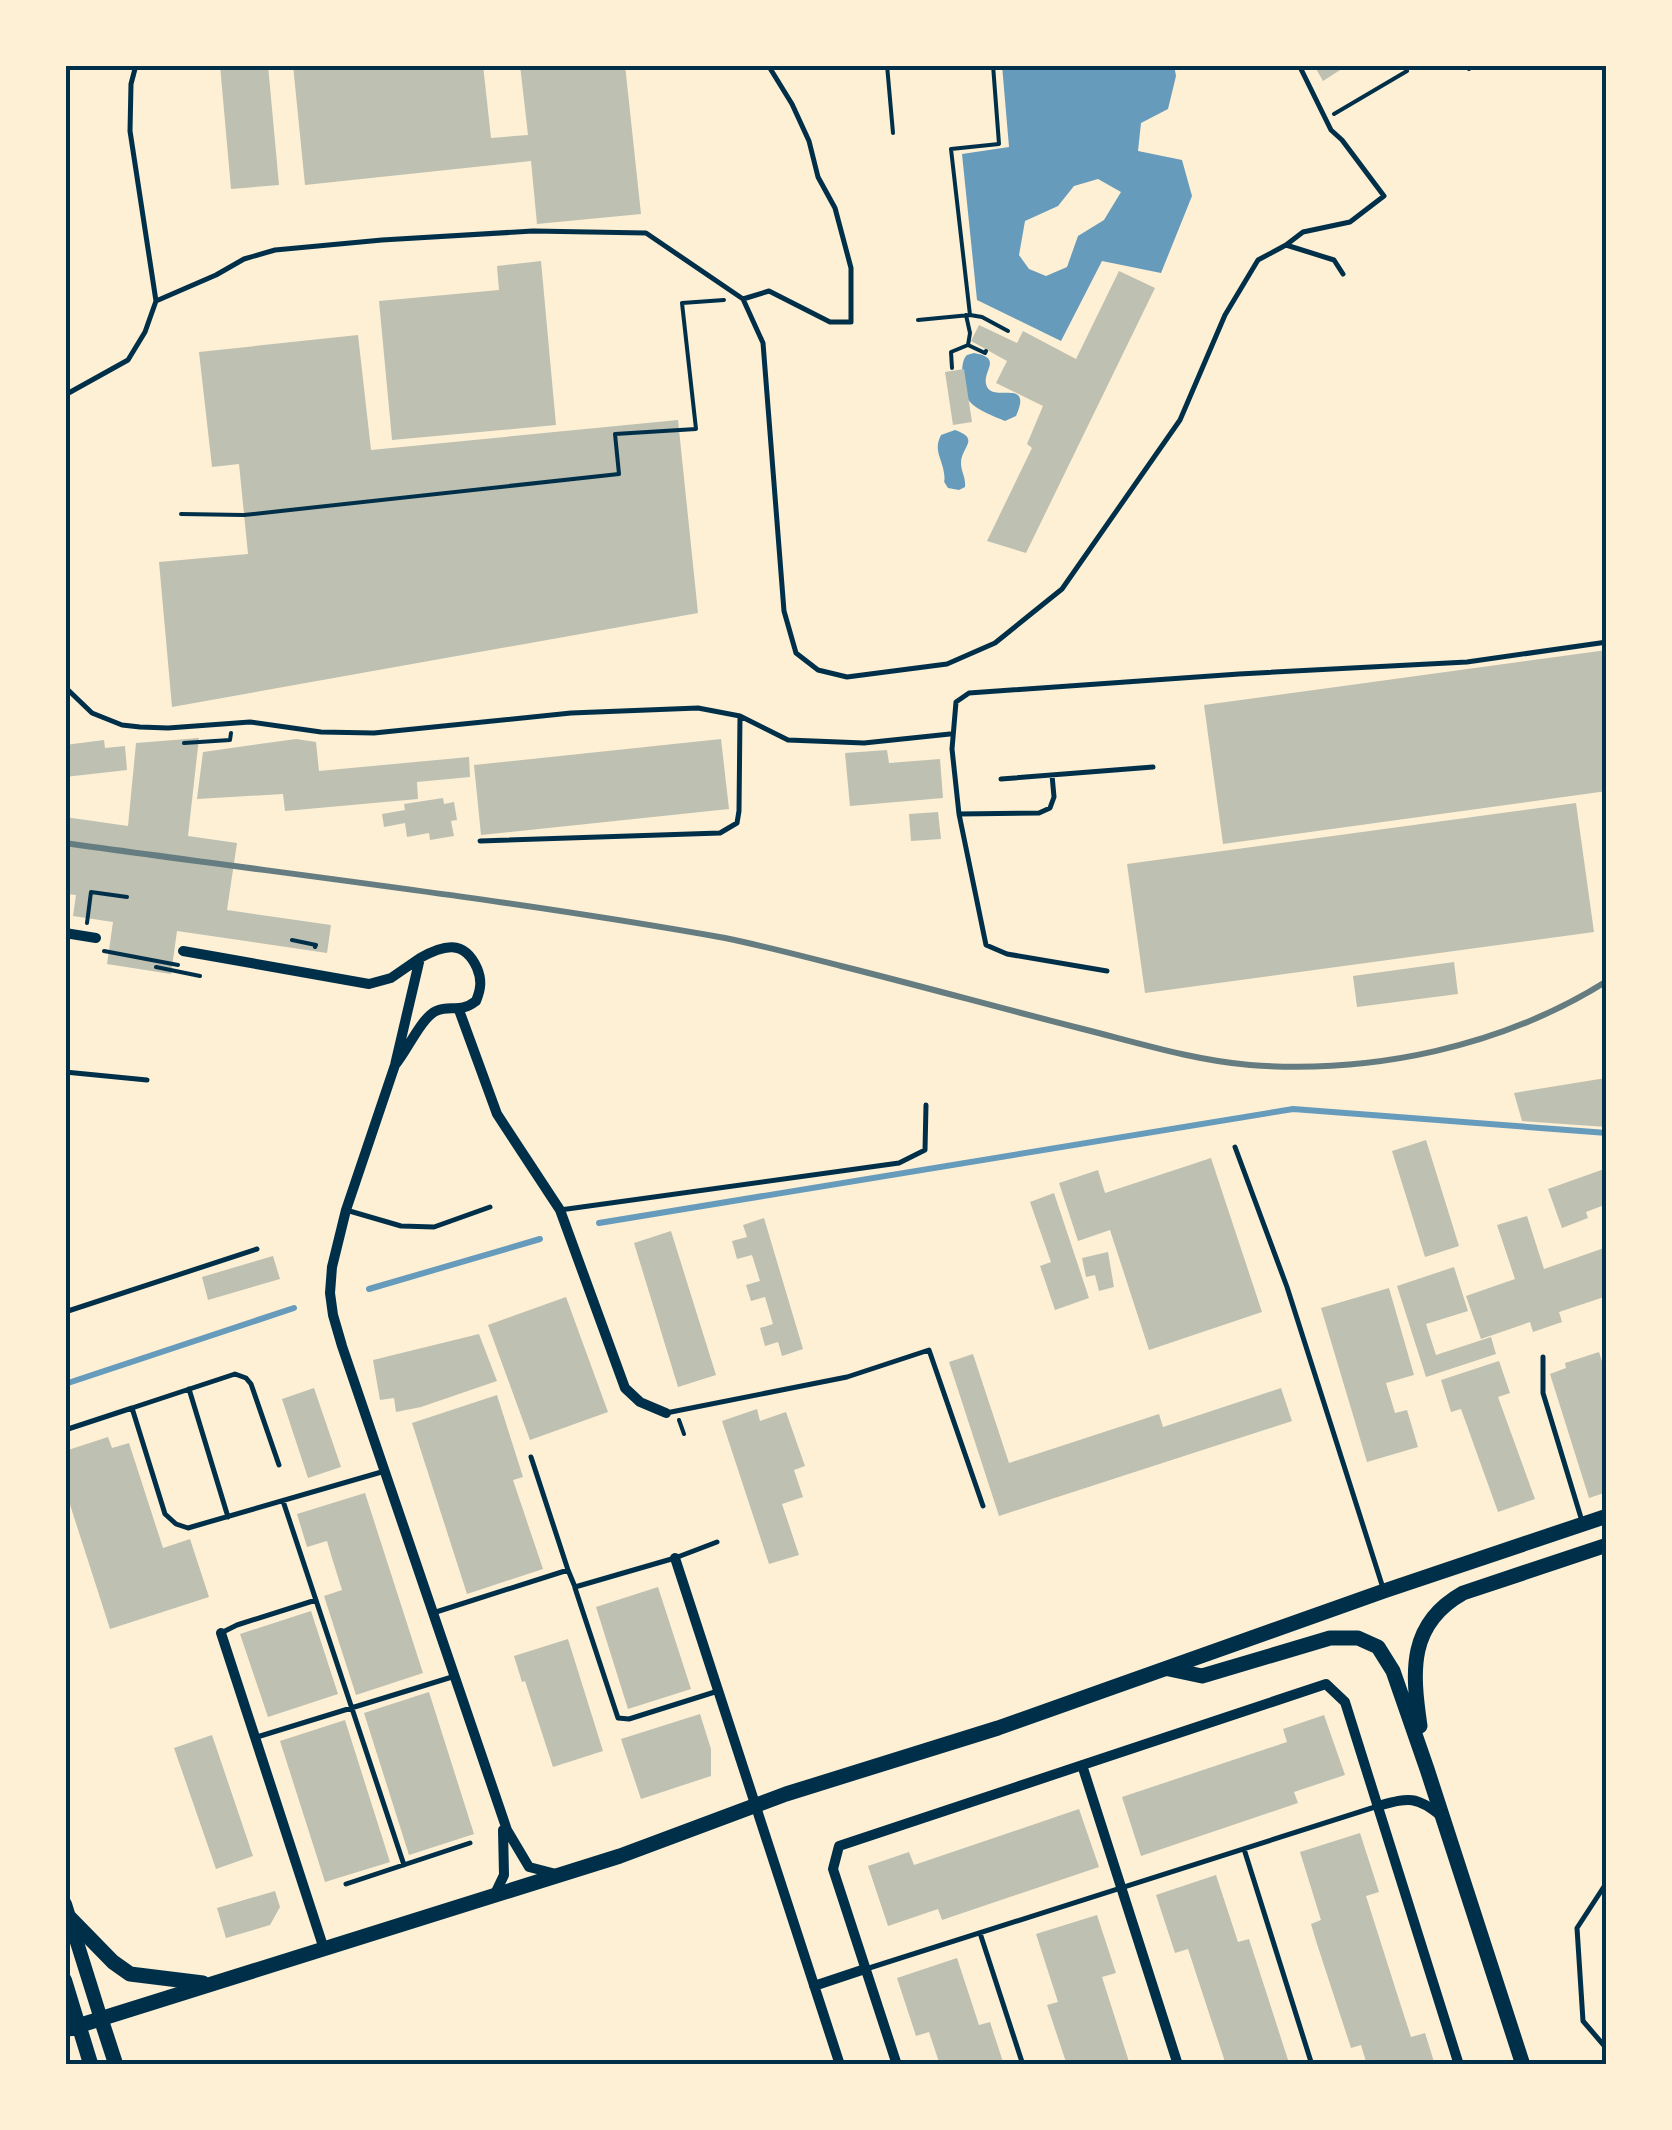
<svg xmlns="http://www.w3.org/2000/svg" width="1672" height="2130" font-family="'Nunito Sans',sans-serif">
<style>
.water{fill:#669bbc;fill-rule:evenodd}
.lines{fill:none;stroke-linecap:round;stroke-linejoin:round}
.stream{stroke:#669bbc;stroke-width:6}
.building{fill:#bec0b2}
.path{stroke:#003049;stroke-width:4}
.service{stroke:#003049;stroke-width:5}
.minor{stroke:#003049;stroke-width:10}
.secondary{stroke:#003049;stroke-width:14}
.primary{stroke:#003049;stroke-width:15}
.rail{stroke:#657d81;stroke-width:6}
.neatline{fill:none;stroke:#003049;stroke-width:4}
</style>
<rect width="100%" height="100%" fill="#fdf0d5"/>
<!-- water -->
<path class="water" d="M1002 65H1174L1176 76 1168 109 1141 123 1138 151 1182 160 1192 196 1161 273 1102 261 1061 341 977 300 962 154 1009 147ZM1098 179 1121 192 1104 220 1078 236 1067 267 1046 276 1029 269 1019 255 1025 221 1058 206 1074 186Z
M974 353C1003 358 983 370 986 384 990 405 1034 376 1016 416L1005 421C995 417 977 410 970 402 963 394 958 363 967 355 969 354 972 354 974 353Z
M955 430C981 439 961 447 961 463 961 472 966 477 965 487L959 490 948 488C941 476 946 487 944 473 942 458 933 451 941 435Z"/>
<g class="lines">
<!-- stream -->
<path class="stream" d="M599 1223 1293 1109 1607 1133
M369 1289 540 1239
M65 1384 294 1308"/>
</g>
<!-- building -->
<path class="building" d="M220 65H268L279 185 231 189Z
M293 65H483L491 138 528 135 520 65H625L641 214 537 224 531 161 305 185Z
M1314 65H1348L1323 81Z
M541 261 556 425 392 440 379 301 499 290 497 266Z
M1119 271 1155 288 1026 553 987 541 1032 448 1027 444 1043 406 996 383 1007 361 971 341 979 325 1017 343 1023 331 1076 359Z
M358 335 371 450 678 420 698 613 172 707 159 562 248 554 239 464 212 467 199 352Z
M964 369 972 422 953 425 945 372Z
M1607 650V791L1223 844 1204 705Z
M199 738 188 836 237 843 227 910 331 925 327 953 177 931 171 974 107 964 113 922 73 916 76 895 65 894V817L128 826 136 743Z
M296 739 316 742 319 771 469 757 470 777 417 782 418 799 285 811 283 794 197 799 203 752Z
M721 739 729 809 481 835 474 765Z
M104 740 105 748 125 746 127 770 65 777V745Z
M887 750 889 763 940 759 943 798 850 806 845 753Z
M443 798 444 804 454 802 457 820 451 821 454 836 430 840 429 833 407 837 405 823 384 827 382 814 405 810 404 804Z
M1576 803 1594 932 1145 993 1127 864Z
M938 812 941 839 911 841 909 814Z
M1454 962 1458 994 1357 1007 1353 976Z
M1606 1078 1607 1127 1522 1121 1514 1093Z
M1426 1140 1459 1246 1425 1257 1392 1151Z
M1211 1158 1262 1312 1149 1350 1110 1230 1078 1241 1059 1183 1098 1170 1105 1193Z
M1607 1168V1204L1586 1212 1588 1218 1562 1228 1548 1189Z
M1054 1193 1089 1298 1055 1310 1040 1266 1051 1262 1030 1202Z
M1527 1216 1544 1269 1607 1247V1296L1559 1312 1562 1322 1533 1332 1530 1322 1481 1339 1466 1296 1515 1279 1497 1225Z
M764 1218 803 1349 782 1356 778 1342 765 1346 760 1328 773 1324 765 1297 751 1301 746 1285 760 1281 752 1255 737 1259 732 1241 747 1237 743 1225Z
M671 1231 716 1375 678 1387 634 1243Z
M1108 1252 1114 1287 1099 1291 1095 1275 1086 1277 1082 1258Z
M273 1256 280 1279 208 1300 202 1277Z
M1454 1267 1468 1311 1426 1324 1436 1355 1491 1337 1496 1354 1426 1377 1397 1286Z
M1389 1288 1414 1375 1386 1383 1395 1413 1407 1410 1418 1447 1367 1462 1321 1308Z
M566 1297 608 1412 530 1440 488 1325Z
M479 1334 497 1381 421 1407 396 1412 394 1398 380 1400 373 1360Z
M1599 1352 1607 1377V1492L1589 1498 1550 1374 1566 1368 1565 1363Z
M973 1354 1009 1463 1159 1414 1163 1427 1281 1388 1292 1421 999 1516 949 1362Z
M1499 1361 1510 1393 1498 1397 1535 1499 1498 1512 1461 1409 1451 1412 1441 1380Z
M314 1388 341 1467 308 1478 282 1399Z
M497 1395 523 1477 513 1480 543 1569 467 1594 412 1423Z
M757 1409 760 1421 786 1412 805 1466 794 1470 803 1497 782 1504 799 1555 769 1564 722 1421Z
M108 1437 112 1448 129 1443 163 1548 190 1539 209 1597 110 1629 65 1489V1451Z
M365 1493 423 1673 356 1695 324 1596 342 1590 332 1558 327 1541 307 1547 297 1514Z
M658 1587 691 1689 628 1709 596 1607Z
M311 1611 338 1694 268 1717 240 1634Z
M568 1639 603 1751 553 1767 525 1681 522 1682 514 1656Z
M429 1692 474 1834 409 1855 364 1713Z
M700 1714 711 1749V1776L641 1799 621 1739Z
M1324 1715 1345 1775 1294 1792 1298 1803 1141 1856 1122 1797 1287 1742 1283 1729Z
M345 1720 390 1862 325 1882 280 1741Z
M212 1735 253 1856 216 1869 174 1748Z
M1079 1809 1099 1867 942 1920 938 1909 888 1926 868 1866 909 1852 914 1865Z
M1360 1833 1379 1892 1366 1896 1400 2003 1411 2037 1425 2033 1435 2065H1367L1361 2045 1351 2048 1316 1941 1311 1924 1321 1920 1300 1852Z
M1216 1875 1238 1942 1249 1939 1289 2063 1282 2065H1226L1188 1949 1175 1953 1156 1895Z
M275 1891 280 1907 270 1925 226 1938 217 1908Z
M1097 1915 1116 1973 1102 1977 1130 2065H1067L1047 2005 1058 2002 1036 1934Z
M957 1958 979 2025 990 2022 1004 2065H940L929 2032 916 2036 897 1978Z"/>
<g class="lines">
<!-- path -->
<path class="path" d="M887 65 893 133
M1467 65 1469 69
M1334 114 1407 71
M970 315 982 317 1008 331
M918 320 970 315 951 149 999 144 993 65
M968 345 985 353 986 351
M952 368 951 352 968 345 970 333 966 315
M181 514 244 515 619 474 615 434 696 429 682 303 724 300
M184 743 230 740 231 733
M87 923 91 892 127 897
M292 940 316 945 315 947
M104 951 178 965
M156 967 200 976
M679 1420 684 1434"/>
<!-- service -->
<path class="service" d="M768 65 792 104 809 141 818 177 835 208 851 268V322H830L769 291 743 299 763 343 784 611 796 653 818 670 847 677 947 664 995 643 1062 589 1180 420 1225 315 1258 260 1286 245 1334 260 1343 274
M1286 245 1303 232 1350 222 1384 196 1342 140 1331 130 1299 65
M156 301 216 275 244 259 275 250 382 240 533 231 646 233 743 299
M65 395 128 360 145 332 156 301 130 131 131 84 136 65
M65 687 92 713 122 725 140 727 168 728 250 722 321 732 374 733 571 713 698 708 740 716 788 740 864 743 950 734
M1001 779 1153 767
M959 814 1039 813 1050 808 1054 797 1052 775
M480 841 720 833 737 823 739 811 740 716
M1107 971 1007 954 986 945 959 814 952 749 956 702 969 693 1239 674 1467 662 1607 642
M65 1072 147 1080
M1235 1147 1287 1287 1383 1588
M346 1210 401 1226 434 1227 490 1207
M560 1210 899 1163 925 1150 926 1105
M65 1312 257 1249
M1543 1357V1393L1582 1521
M189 1389 228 1517
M666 1413 847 1377 929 1350 983 1506
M65 1430 132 1408
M531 1457 568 1570
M279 1465 251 1384 246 1378 235 1374 132 1408 165 1514 176 1524 188 1528 385 1471
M283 1501 404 1865
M575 1588 618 1718 629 1719 718 1691
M436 1612 568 1570 575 1587 675 1558 717 1542
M221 1633 237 1625 316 1600
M257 1737 452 1677
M1244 1849 1312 2065
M1607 1882 1577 1928 1583 2021 1607 2049
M346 1884 470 1843
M980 1933 1023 2065
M866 1969 1375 1807"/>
<!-- minor -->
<path class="minor" d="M65 933 96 938
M183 951 369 984 391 978 420 958
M459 1010 497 1114 560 1210 625 1388 640 1402 666 1413
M395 1065C407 1051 421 1018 436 1011 452 1004 459 1014 476 1001 481 989 482 980 477 968 464 939 443 945 420 958L395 1065 346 1210 332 1267 330 1293 333 1315 342 1346 507 1830 529 1867 556 1874
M675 1558 840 2065
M221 1633 324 1949
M1082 1765 1178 2065
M1378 1806C1408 1798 1416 1795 1441 1816
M494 1896 504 1875 503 1830
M814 1986 865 1969
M897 2065 833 1869 839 1846 1326 1684 1345 1702 1459 2065"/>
<!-- secondary -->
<path class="secondary" d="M65 1904 101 2019
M65 1980 79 2026"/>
<!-- primary -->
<path class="primary" d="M1169 1669 1202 1676 1330 1638H1358L1378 1647 1393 1671 1427 1769 1523 2065
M1420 1726C1412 1671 1408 1624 1463 1593L1607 1545
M70 1918 113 1962 130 1974 203 1983
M101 2019 116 2065
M79 2026 91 2065
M65 2030 620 1856 786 1794 998 1728 1384 1591 1607 1516"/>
<!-- rail -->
<path class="rail" d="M65 843C285 874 506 899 725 938 764 946 802 956 841 966 921 986 1000 1008 1079 1028 1135 1042 1192 1060 1250 1065 1373 1074 1502 1047 1607 981"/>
</g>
<!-- border -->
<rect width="1672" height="2130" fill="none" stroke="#fdf0d5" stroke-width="135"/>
<rect x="68" y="68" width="1536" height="1994" class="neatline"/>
</svg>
